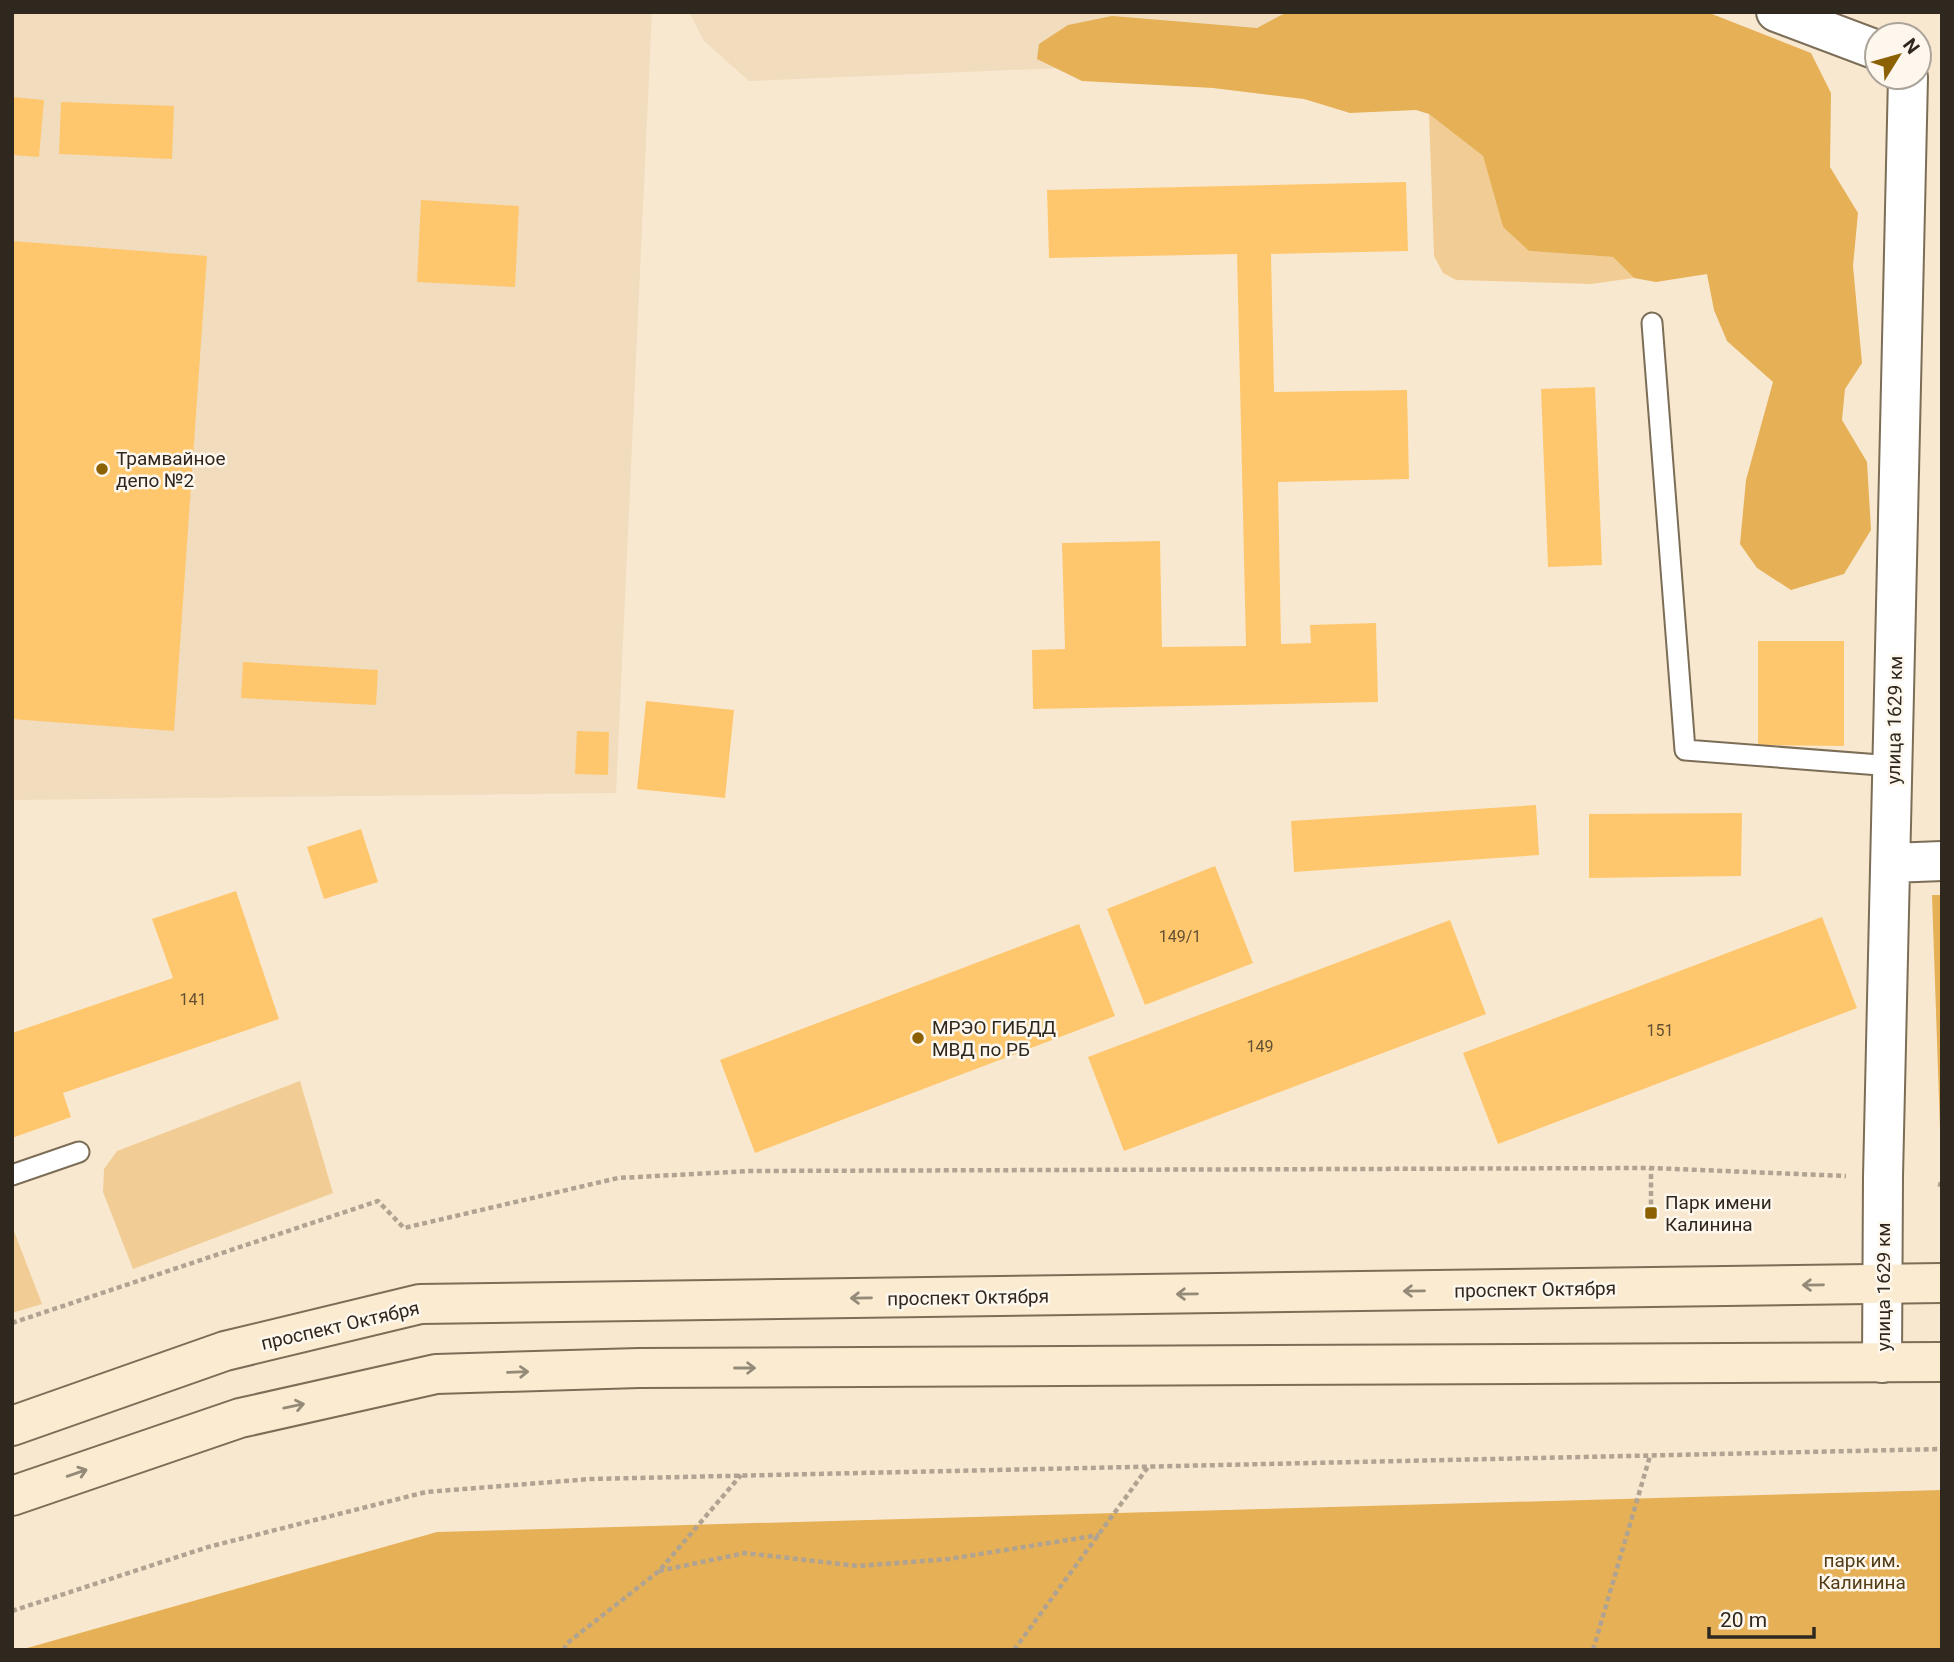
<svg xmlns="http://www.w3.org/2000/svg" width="1954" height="1662" font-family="Roboto,sans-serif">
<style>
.built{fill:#f1dcbe}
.green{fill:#f1cd95}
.forest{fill:#e5b056}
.building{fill:#fec76e}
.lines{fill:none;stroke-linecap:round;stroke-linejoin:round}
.service-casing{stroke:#7c6d57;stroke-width:23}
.minor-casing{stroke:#7c6d57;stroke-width:42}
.secondary-casing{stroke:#7c6d57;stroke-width:42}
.path{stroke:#b0a391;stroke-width:4.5;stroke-dasharray:5 3.5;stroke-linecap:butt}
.service{stroke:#fff;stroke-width:19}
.minor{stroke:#fff;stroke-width:38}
.secondary{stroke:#faebd1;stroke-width:38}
.oneway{stroke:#948a78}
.poi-dot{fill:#8c6103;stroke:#fef7ed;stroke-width:2.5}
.labels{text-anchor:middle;stroke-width:5;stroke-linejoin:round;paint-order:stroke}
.number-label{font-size:16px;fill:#625033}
.poi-label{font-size:19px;fill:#2e281f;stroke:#fef7ed;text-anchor:start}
.street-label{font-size:19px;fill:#2e281f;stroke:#fef7ed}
.park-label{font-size:19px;fill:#533d17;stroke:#fef7ed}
</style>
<rect width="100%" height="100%" fill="#f9e8d0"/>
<!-- built -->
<path class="built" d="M12 12H652L616 793 12 800Z
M689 12H1281L1279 59 749 81 704 41Z"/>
<!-- green -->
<path class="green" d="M1429 114 1483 156 1503 227 1529 251 1613 257 1634 278 1591 284 1456 280 1443 273 1434 256Z
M300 1081 333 1193 133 1269 103 1192 104 1169 117 1151Z
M12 1226 42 1304 12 1313Z"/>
<!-- forest -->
<path class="forest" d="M1287 12H1707L1811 53 1831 93 1830 167 1858 213 1853 266 1862 363 1845 389 1842 420 1867 462 1871 530 1844 574 1791 590 1757 568 1740 544 1746 480 1773 382 1727 341 1714 310 1707 274 1656 282 1634 278 1613 257 1529 251 1503 227 1483 156 1429 114 1416 110 1350 113 1304 99 1213 88 1082 81 1037 59 1039 44 1068 25 1112 16 1257 28Z
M1932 895H1942V1187Z
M1942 1490V1650H20L437 1532Z"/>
<!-- building -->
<path class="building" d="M12 97 44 100 39 157 12 155Z
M61 102 174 106 172 159 59 154Z
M1406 182 1408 251 1271 254 1274 392 1407 390 1409 479 1278 482 1281 644 1311 643 1310 625 1376 623 1378 702 1033 709 1032 650 1065 649 1062 543 1160 541 1162 647 1246 646 1237 254 1049 258 1047 190Z
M421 200 519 206 515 287 417 282Z
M12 241 207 256 174 731 12 719Z
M1595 387 1602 565 1548 567 1541 389Z
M1758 641H1844V746L1758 745Z
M243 662 378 670 376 705 241 698Z
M646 701 734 710 725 798 637 789Z
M577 731 609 732 608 775 575 774Z
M1536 805 1539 855 1294 872 1291 821Z
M1742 813 1741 876 1589 878V814Z
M361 829 378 882 324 899 307 847Z
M1215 866 1253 963 1145 1005 1107 909Z
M236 891 279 1019 63 1093 71 1117 12 1138V1033L173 978 152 919Z
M1822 917 1857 1008 1498 1144 1463 1053Z
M1450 920 1486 1014 1124 1151 1088 1057Z
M1079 924 1115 1016 755 1153 720 1060Z"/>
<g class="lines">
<!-- service casing -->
<g class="service-casing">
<path id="service" d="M1652 323 1685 750 1893 766
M12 1175 79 1152"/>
</g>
<!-- minor casing -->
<g class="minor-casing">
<path id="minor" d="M1776 12 1877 50
M1891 863 1942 861
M1882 1363 1883 1177 1908 77"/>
</g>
<!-- secondary casing -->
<g class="secondary-casing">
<path id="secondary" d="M12 1426 225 1351 420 1304 1942 1283
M12 1496 240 1418 436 1374 639 1368 1942 1362"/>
</g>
<!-- path -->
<path class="path" d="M1938 1184 1942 1185
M1651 1213V1168
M12 1323 378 1201 404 1228 618 1178 750 1171 1651 1168 1846 1176
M659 1571 745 1553 858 1566 949 1559 1099 1535
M12 1611 208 1547 426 1492 590 1479 1942 1449
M564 1650 566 1644 659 1571 741 1475
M1014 1650 1148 1467
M1593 1650 1650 1456"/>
<!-- service -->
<use href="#service" class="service"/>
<!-- minor -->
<use href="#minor" class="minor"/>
<!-- secondary -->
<use href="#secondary" class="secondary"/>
</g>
<!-- one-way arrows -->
<defs><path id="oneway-shaft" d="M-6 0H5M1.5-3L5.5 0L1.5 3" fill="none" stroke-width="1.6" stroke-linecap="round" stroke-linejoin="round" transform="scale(1.75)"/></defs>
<g class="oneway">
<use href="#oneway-shaft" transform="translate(1813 1285) rotate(179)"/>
<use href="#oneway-shaft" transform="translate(1414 1291) rotate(179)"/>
<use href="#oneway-shaft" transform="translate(1187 1294) rotate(179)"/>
<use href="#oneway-shaft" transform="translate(861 1298) rotate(179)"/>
<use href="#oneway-shaft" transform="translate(745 1368)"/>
<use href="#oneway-shaft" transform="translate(518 1372) rotate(-2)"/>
<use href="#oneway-shaft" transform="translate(294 1406) rotate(-12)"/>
<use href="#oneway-shaft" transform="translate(77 1473) rotate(-19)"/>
</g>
<!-- markers -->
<g class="poi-dot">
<circle cx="102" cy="469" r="7"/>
<circle cx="918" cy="1038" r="7"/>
<rect x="1644" y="1206" width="14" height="14" rx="3.5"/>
</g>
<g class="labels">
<!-- number labels -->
<g class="number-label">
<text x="1180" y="942">149/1</text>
<text x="193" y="1005">141</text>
<text x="1660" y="1036">151</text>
<text x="1260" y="1052">149</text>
</g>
<!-- poi labels -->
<g class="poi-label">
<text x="116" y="465">Трамвайное<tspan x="116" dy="22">депо №2</tspan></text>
<text x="932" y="1034">МРЭО ГИБДД<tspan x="932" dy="22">МВД по РБ</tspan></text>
<text x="1665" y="1209">Парк имени<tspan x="1665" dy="22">Калинина</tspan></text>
</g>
<!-- street labels -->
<g class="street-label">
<text transform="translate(1894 720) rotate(-89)" y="7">улица 1629 км</text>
<text transform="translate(1883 1287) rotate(-90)" y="7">улица 1629 км</text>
<text transform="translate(1535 1289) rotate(-1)" y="7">проспект Октября</text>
<text transform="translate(968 1297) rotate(-1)" y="7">проспект Октября</text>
<text transform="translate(340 1325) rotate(-13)" y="7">проспект Октября</text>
</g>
<!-- park labels -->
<g class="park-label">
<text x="1862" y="1567">парк им.<tspan x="1862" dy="22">Калинина</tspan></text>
</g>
</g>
<!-- border -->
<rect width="1954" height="1662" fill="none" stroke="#2e281f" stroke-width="28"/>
<!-- north arrow -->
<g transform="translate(1898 56) rotate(53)"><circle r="33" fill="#fef7ed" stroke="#aba49b" stroke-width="2"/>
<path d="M0-5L12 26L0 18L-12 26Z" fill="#8c6103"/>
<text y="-10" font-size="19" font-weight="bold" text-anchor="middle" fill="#2e281f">N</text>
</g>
<!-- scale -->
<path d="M1709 1627v10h105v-10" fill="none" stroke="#2e281f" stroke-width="3.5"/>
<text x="1720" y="1627" font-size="21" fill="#2e281f" stroke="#fef7ed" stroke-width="5" paint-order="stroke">20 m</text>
</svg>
